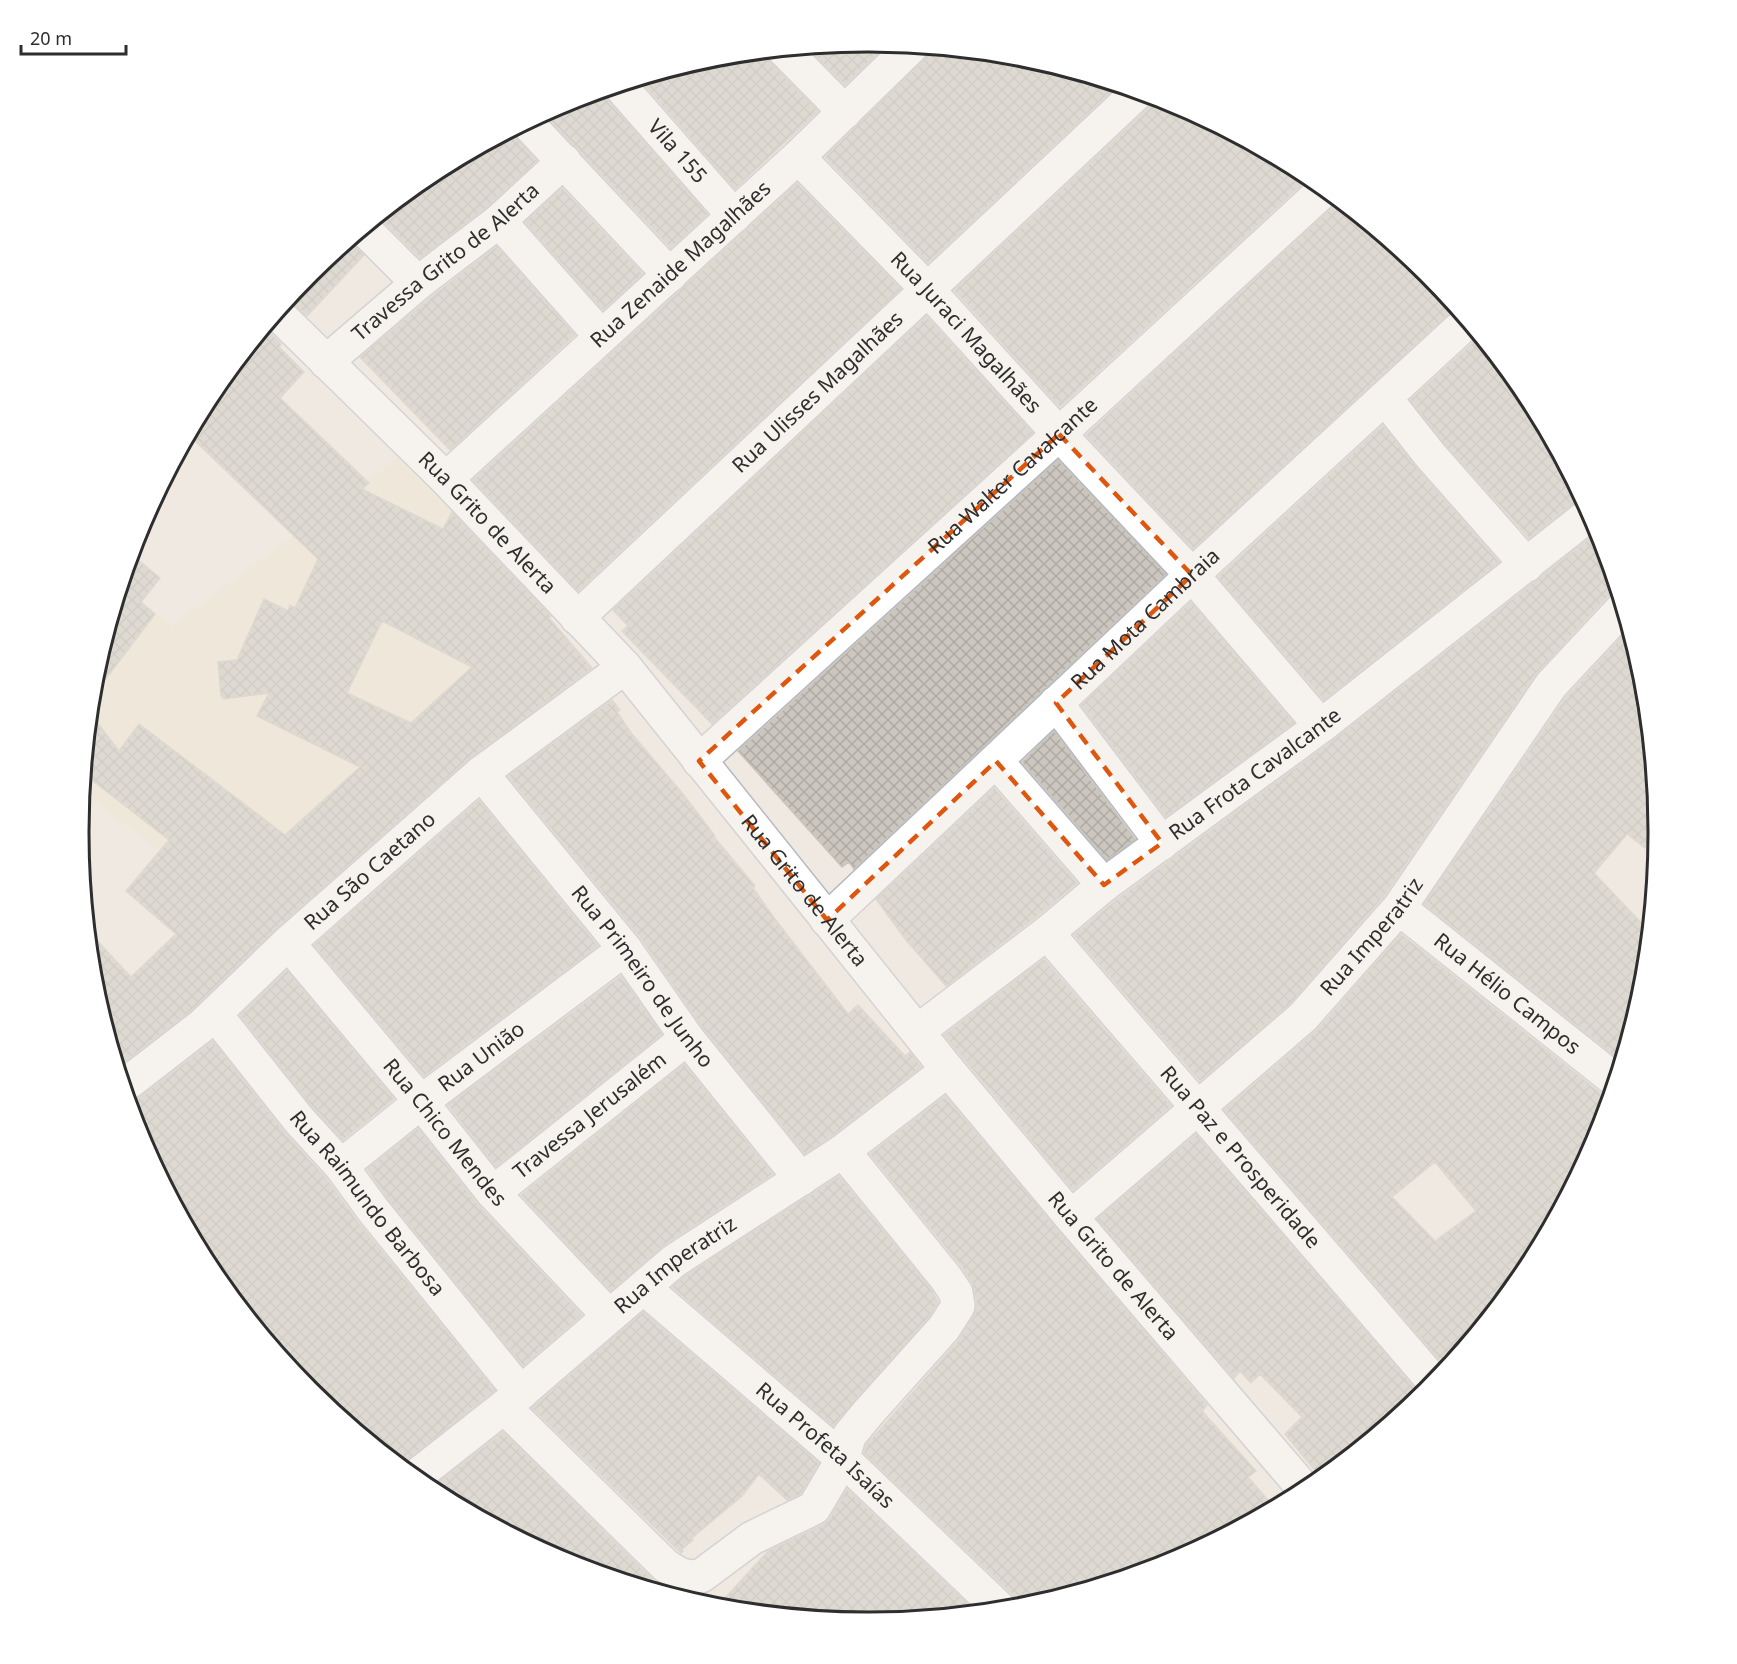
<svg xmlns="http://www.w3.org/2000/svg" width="1737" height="1664" font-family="'Noto Sans',sans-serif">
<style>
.education{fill:#f0e6d1}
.building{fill:url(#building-cross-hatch);stroke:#cbc5ba;stroke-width:1.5;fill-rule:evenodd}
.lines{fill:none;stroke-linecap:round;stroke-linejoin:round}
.minor-casing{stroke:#b4b7c1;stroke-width:36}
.minor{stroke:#fff;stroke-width:33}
.marked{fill:none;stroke:#df570e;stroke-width:4.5;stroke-dasharray:12 8;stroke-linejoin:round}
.labels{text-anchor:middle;stroke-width:4.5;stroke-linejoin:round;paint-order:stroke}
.street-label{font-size:21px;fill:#2e2e2e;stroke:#fff}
.rim{fill:none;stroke:#2e2e2e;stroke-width:3}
</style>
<defs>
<pattern id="building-cross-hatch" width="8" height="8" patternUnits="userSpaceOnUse" patternTransform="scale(1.5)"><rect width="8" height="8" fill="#cbc7bf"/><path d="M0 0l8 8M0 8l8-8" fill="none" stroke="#afaba4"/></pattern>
</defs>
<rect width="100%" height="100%" fill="#efe9e1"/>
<!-- education -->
<path class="education" d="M400 456 547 601 218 896 82 792 94 678 122 585 172 626Z"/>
<!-- building -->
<path class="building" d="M868 42 887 44 845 85 808 48Z
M930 48 1023 57 1117 86 928 263 825 157 925 59Z
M766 52 771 63 818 111 735 189 640 80 715 57Z
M602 91 606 98 708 214 671 248 544 114 567 102Z
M1156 98 1171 102 1310 177 1060 407 954 290 1151 106Z
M511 132 537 161 487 207 420 258 379 217 430 175Z
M797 183 901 289 578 591 473 480Z
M562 188 643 274 603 310 525 222Z
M1339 201 1427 274 1455 308 1193 549 1086 435Z
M350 241 364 255 307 316 289 299 310 273Z
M497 246 575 335 450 450 360 357 430 298Z
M926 316 1033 433 712 724 622 631 628 626 613 610Z
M265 328 281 344 279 347 304 372 280 398 369 483 362 489 443 529 452 512 551 616 549 618 592 668 469 759 276 929 192 1010 118 1067 94 986 88 931 131 977 176 934 126 891 169 840 84 774 90 713 119 751 139 724 285 835 360 767 257 716 269 693 223 699V695L221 696 218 662 237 660 264 599 288 611 290 605 295 608 318 559 189 435 212 393ZM382 621 472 667 411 723 347 693Z
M1479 337 1526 393 1581 498 1529 538 1444 443 1410 400Z
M1383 425 1416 467 1499 562 1324 700 1218 577Z
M1058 460 1166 574 854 869 849 862 842 867 738 751Z
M1599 531 1617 591 1608 596 1536 674 1384 896 1290 1004 1200 1081 1074 935 1116 900 1332 741Z
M131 554 160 578 141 602 155 614 92 697 94 678Z
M1191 602 1294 723 1166 817 1081 705Z
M1629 629 1643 679 1658 830 1645 848 1627 834 1594 873 1649 931 1643 986 1621 1061 1424 904 1566 697Z
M612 700 620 710 617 712 632 734 683 794 715 836 714 837 755 886 753 888 775 919 848 1014 858 1005 905 1056 910 1052 921 1067 832 1136 805 1154 702 1027 640 937 508 776Z
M1054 731 1135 839 1107 860 1022 762Z
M994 788 1077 883 1035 918 946 986 906 940 876 899Z
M479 800 598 946 424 1076 314 945Z
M1401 934 1603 1095 1610 1097 1598 1135 1525 1271 1446 1367 1224 1110 1317 1030ZM1435 1162 1476 1211 1435 1241 1392 1197Z
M1044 959 1171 1106 1073 1190 944 1035Z
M287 970 394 1099 343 1140 313 1108 240 1015Z
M621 976 662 1034 496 1167 448 1105Z
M213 1041 284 1132 326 1178 358 1222 495 1390 401 1465 327 1404 329 1402 287 1354 283 1358 211 1271 139 1134 129 1104 135 1101Z
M684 1064 773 1174 664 1245 611 1291 521 1195Z
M945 1096 1207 1405 1202 1411 1256 1471 1248 1477 1274 1507 1170 1562 1018 1607 1013 1595 864 1453 866 1445 958 1341 974 1315 977 1303 972 1283 961 1266 870 1154Z
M418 1128 479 1206 582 1315 523 1366 388 1199 367 1169Z
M1196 1134 1421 1395 1321 1478 1285 1434 1302 1417 1260 1374 1251 1383 1240 1371 1234 1378 1097 1219Z
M839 1176 931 1289 938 1302 929 1317 833 1426 672 1287 685 1276Z
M643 1312 819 1463 801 1494 787 1500 759 1474 742 1496 692 1538 693 1540 681 1550 683 1551 681 1553 532 1408Z
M503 1432 652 1579 646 1584H639L566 1562 430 1489Z
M847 1489 975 1611 868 1622 717 1607 768 1551 823 1525 830 1518Z"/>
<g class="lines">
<!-- minor casing -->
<g class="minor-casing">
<g id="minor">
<path d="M784 50 845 112"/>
<path id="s1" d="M620 86 734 216"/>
<path d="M527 123 670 275"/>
<path id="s2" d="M798 157 928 290 1059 434 1192 575 1321 726"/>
<path d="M499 221 601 336"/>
<path d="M364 229 418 283"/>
<path id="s3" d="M277 313 446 479 625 667 948 1070 1071 1217 1305 1490"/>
<path id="s4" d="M326 362 418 283 499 221 564 161"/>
<path d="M1385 398 1430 455 1527 565"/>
<path id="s5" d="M446 479 798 157 912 46"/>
<path id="s6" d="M577 618 1138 92"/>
<path d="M1056 703 1162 843"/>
<path id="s7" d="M699 761 1059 434 1325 189"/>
<path d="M996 761 1104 885"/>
<path id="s8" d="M481 773 625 949 687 1038 801 1179"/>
<path id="s9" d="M1399 908 1615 1080"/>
<path id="s10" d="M827 920 1192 575 1467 322"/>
<path id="s11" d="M1047 933 1434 1382"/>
<path id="s12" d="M288 943 421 1102 493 1193 609 1316"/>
<path id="s13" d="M215 1014 299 1120 341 1166 373 1210 521 1393"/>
<path id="s14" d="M918 1031 1047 933 1104 885 1321 726 1590 514"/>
<path id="s15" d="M124 1086 204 1024 288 943 481 773 625 667"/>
<path id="s16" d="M341 1166 421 1102 625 949"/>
<path id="s17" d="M493 1193 687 1038"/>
<path id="s18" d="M1071 1217 1303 1017 1399 908 1551 685 1622 609"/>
<path id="s19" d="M644 1288 843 1459 1000 1609"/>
<path d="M504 1407 666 1566 679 1574 689 1577 701 1576 752 1538 814 1508 843 1459 849 1436 867 1414 944 1328 958 1306 956 1293 946 1278 843 1151"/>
<path id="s20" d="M415 1477 504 1407 674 1261 843 1151 948 1070"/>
</g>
</g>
<!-- minor -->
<use href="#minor" class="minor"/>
</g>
<!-- marked area -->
<path d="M0 0H1737V1664H0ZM1059 434 1192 575 1056 703 1162 843 1104 885 996 761 827 920 699 761Z" fill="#efe9e1" fill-opacity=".55" fill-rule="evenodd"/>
<path class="marked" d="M1059 434 1192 575 1056 703 1162 843 1104 885 996 761 827 920 699 761Z"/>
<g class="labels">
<!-- street labels -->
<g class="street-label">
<text dy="7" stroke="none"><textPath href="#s1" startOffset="87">Vila 155</textPath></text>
<text dy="7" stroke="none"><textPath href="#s4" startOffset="156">Travessa Grito de Alerta</textPath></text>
<text dy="7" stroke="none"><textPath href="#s5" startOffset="318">Rua Zenaide Magalhães</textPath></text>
<text dy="7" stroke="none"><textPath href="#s2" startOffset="243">Rua Juraci Magalhães</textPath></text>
<text dy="7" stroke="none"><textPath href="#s6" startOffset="330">Rua Ulisses Magalhães</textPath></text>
<text dy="7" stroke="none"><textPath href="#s7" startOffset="424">Rua Walter Cavalcante</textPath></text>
<text dy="7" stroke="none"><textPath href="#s3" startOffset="297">Rua Grito de Alerta</textPath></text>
<text dy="7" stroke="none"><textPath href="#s10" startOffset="438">Rua Mota Cambraia</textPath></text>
<text dy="7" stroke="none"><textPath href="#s14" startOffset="424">Rua Frota Cavalcante</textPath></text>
<text dy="7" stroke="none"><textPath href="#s15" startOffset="327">Rua São Caetano</textPath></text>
<text dy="7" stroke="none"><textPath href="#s3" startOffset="783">Rua Grito de Alerta</textPath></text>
<text dy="7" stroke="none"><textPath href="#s18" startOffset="412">Rua Imperatriz</textPath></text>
<text dy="7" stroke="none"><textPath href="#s8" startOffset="260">Rua Primeiro de Junho</textPath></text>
<text dy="7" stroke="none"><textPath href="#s9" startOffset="138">Rua Hélio Campos</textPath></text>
<text dy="7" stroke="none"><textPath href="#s16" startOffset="178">Rua União</textPath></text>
<text dy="7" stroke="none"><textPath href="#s17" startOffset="124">Travessa Jerusalém</textPath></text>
<text dy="7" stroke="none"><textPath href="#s12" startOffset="246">Rua Chico Mendes</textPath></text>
<text dy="7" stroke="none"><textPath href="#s11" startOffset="296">Rua Paz e Prosperidade</textPath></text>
<text dy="7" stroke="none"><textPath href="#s13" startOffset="243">Rua Raimundo Barbosa</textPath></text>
<text dy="7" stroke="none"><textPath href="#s3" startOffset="1269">Rua Grito de Alerta</textPath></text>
<text dy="7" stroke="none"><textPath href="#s20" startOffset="336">Rua Imperatriz</textPath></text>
<text dy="7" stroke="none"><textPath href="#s19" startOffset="240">Rua Profeta Isaías</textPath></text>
</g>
</g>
<!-- crop -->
<path d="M0 0H1737V1664H0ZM868 52H869A779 779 0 0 1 1648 831V833A779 779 0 0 1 869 1612H868A779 779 0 0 1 89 833V831A779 779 0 0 1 868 52Z" fill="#fff" fill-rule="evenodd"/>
<path class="rim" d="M868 52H869A779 779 0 0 1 1648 831V833A779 779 0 0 1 869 1612H868A779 779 0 0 1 89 833V831A779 779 0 0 1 868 52Z"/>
<!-- scale -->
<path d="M21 45v9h105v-9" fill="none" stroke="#2e2e2e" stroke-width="3"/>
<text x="30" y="45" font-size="18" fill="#2e2e2e" stroke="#ffffff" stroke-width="4.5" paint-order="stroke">20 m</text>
</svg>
